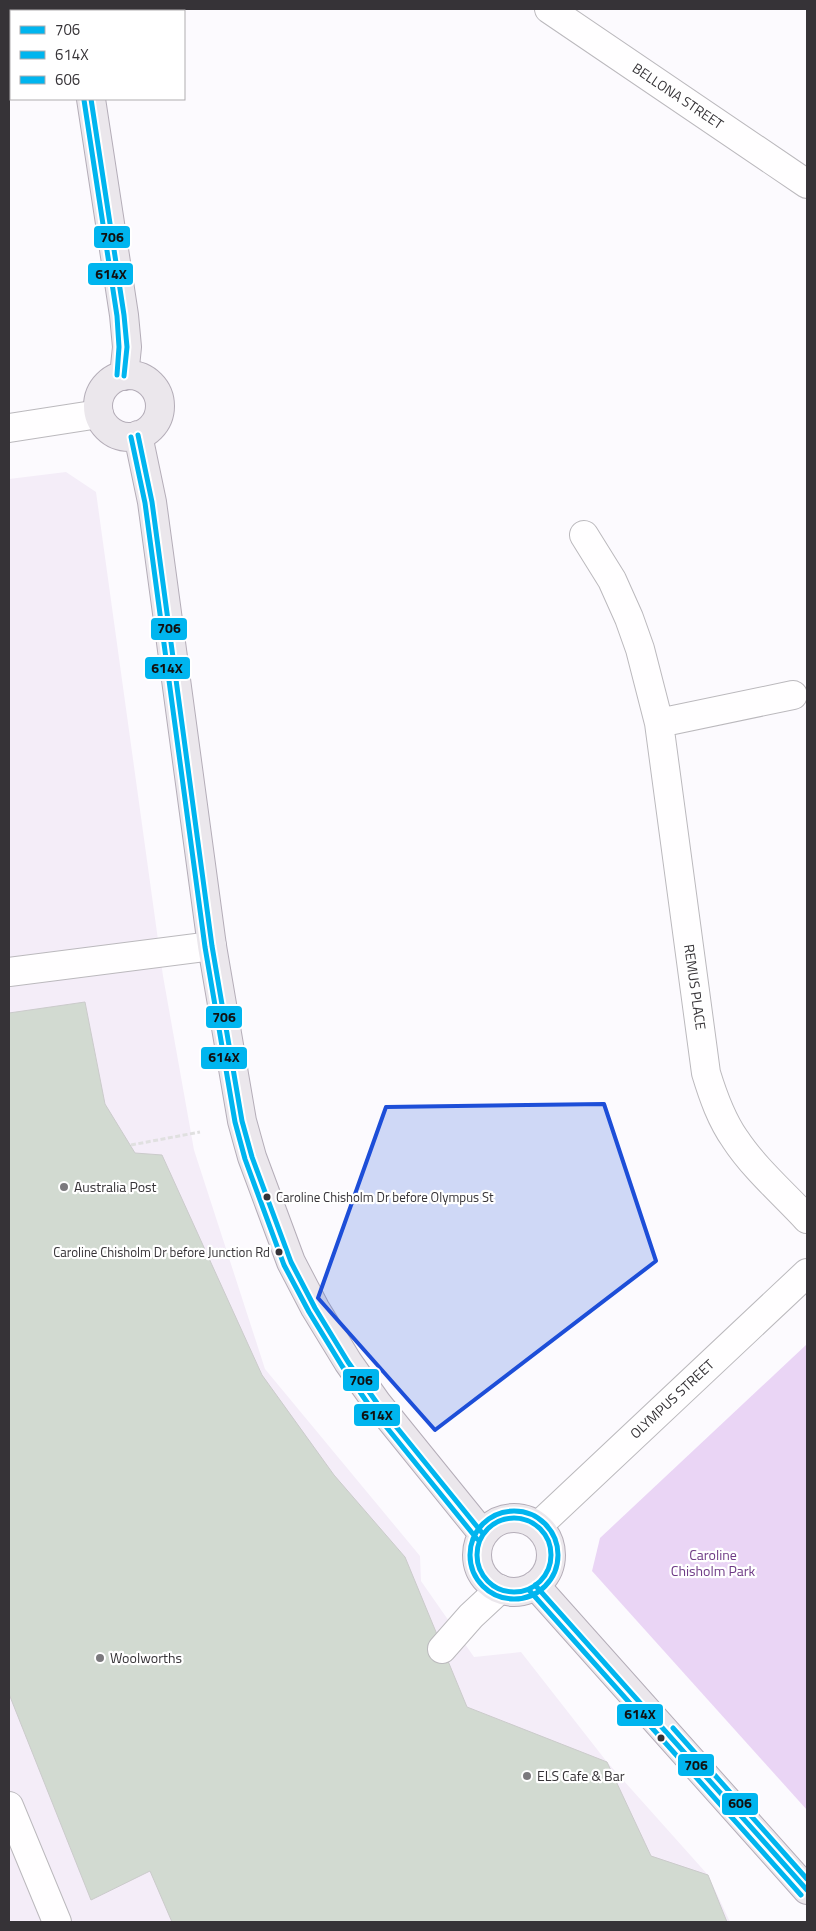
<svg xmlns="http://www.w3.org/2000/svg" width="816" height="1931" font-family="'Titillium Web',sans-serif">
<style>
.built{fill:#f4edf8}
.green{fill:#ead5f5}
.building{fill:#d2dad1;stroke:#cbcbcb}
.lines{fill:none;stroke-linecap:round;stroke-linejoin:round}
.minor-casing{stroke:#bbb9bd;stroke-width:30}
.major-casing{stroke:#b4adb8;stroke-width:30}
.path{stroke:#e0e0e0;stroke-width:3;stroke-dasharray:5 2.5;stroke-linecap:butt}
.minor{stroke:#fffeff;stroke-width:28}
.major{stroke:#ebe7ec;stroke-width:28}
.bus-1-casing{stroke:#fff;stroke-width:9}
.bus-2-casing{stroke:#fff;stroke-width:9}
.bus-3-casing{stroke:#fff;stroke-width:9}
.bus-1{stroke:#00b5ef;stroke-width:5}
.bus-2{stroke:#00b5ef;stroke-width:5}
.bus-3{stroke:#00b5ef;stroke-width:5}
.marked{fill:#1d4ed8;fill-opacity:0.2;stroke:#1d4ed8;stroke-width:4;stroke-linejoin:round}
.poi-dot{fill:#7b797d;stroke:#fff;stroke-width:2}
.bus-dot{fill:#363337;stroke:#fff;stroke-width:2}
.labels{text-anchor:middle;stroke-width:4.5;stroke-linejoin:round;paint-order:stroke}
.bus-label{font-size:13px;fill:#363337;stroke:#fff;text-anchor:start}
.street-label{font-size:14px;fill:#363337;stroke:#fff}
.poi-label{font-size:14px;fill:#363337;stroke:#fff;text-anchor:start}
.park-label{font-size:14px;fill:#6e3a85;stroke:#fff}
.line-badge{stroke:#fff;stroke-width:2}
.pale-badge-label{font-size:14px;text-anchor:middle;font-weight:bold;fill:#111}
</style>
<rect width="100%" height="100%" fill="#fcfafe"/>
<!-- built -->
<path class="built" d="M66 472 96 492 163 976 194 1150 265 1369 420 1556 421 1581 474 1657 521 1652 607 1762 708 1875 730 1922H9V479Z"/>
<!-- green -->
<path class="green" d="M807 1344V1810L592 1571 600 1538Z"/>
<!-- building -->
<path class="building" d="M85 1002 105 1104 135 1153 162 1155 262 1375 334 1475 405 1557 467 1707 607 1762 651 1856 708 1875 727 1922H172L150 1871 91 1900 9 1694V1013Z"/>
<g class="lines">
<!-- minor casing -->
<g class="minor-casing">
<path id="minor" d="M549 9 807 184
M9 428 99 414
M584 535 612 580 629 618 640 649 659 723 706 1073C713 1096 721 1119 735 1139 754 1168 783 1193 807 1219
M659 723 793 695
M9 972 212 946
M538 1526 807 1273
M442 1649 471 1616 500 1589
M9 1806 57 1922"/>
</g>
<!-- major casing -->
<g class="major-casing">
<path id="major" d="M77 9 78 11
M91 99 124 315 127 347 124 376
M98 406a31 31 0 1 1 62 0a31 31 0 1 1-62 0Z
M138 435 152 502 212 946 242 1121 252 1157 291 1262 315 1308 348 1362 377 1403 483 1534
M477 1555a37 37 0 1 1 74 0a37 37 0 1 1-74 0Z
M535 1585 807 1890"/>
</g>
<!-- path -->
<path class="path" d="M131 1145 200 1132"/>
<!-- minor -->
<use href="#minor" class="minor"/>
<!-- major -->
<use href="#major" class="major"/>
<!-- bus-1 casing -->
<g class="bus-1-casing">
<path id="bus-1" d="M91 99 124 315 127 347 124 376
M138 435 152 502 212 946 242 1121 252 1157 291 1262 315 1308 348 1362 377 1403 483 1534
M477 1555a37 37 0 1 1 74 0a37 37 0 1 1-74 0Z
M535 1585 807 1890"/>
</g>
<!-- bus-2 casing -->
<g class="bus-2-casing">
<path id="bus-2" d="M84 100 117 316 119 347 117 375
M131 437 145 503 205 947 235 1122 245 1159 284 1265 309 1312 342 1366 371 1408 477 1539
M470 1555a44 44 0 1 1 88 0a44 44 0 1 1-88 0Z
M529 1590 801 1895"/>
</g>
<!-- bus-3 casing -->
<g class="bus-3-casing">
<path id="bus-3" d="M673 1728 807 1879"/>
</g>
<!-- bus-1 -->
<use href="#bus-1" class="bus-1"/>
<!-- bus-2 -->
<use href="#bus-2" class="bus-2"/>
<!-- bus-3 -->
<use href="#bus-3" class="bus-3"/>
</g>
<!-- marked area -->
<path class="marked" d="M604 1104 656 1261 435 1430 318 1298 386 1107Z"/>
<!-- markers -->
<g class="poi-dot">
<circle cx="64" cy="1187" r="5"/>
<circle cx="100" cy="1658" r="5"/>
<circle cx="527" cy="1776" r="5"/>
</g>
<g class="bus-dot">
<circle cx="267" cy="1197" r="4.5"/>
<circle cx="279" cy="1252" r="4.5"/>
<circle cx="661" cy="1738" r="4.5"/>
</g>
<g class="labels">
<!-- bus labels -->
<g class="bus-label">
<text x="276" y="1202">Caroline Chisholm Dr before Olympus St</text>
<text x="270" y="1257" text-anchor="end">Caroline Chisholm Dr before Junction Rd</text>
</g>
<!-- street labels -->
<g class="street-label">
<text transform="translate(678 96) rotate(34)" y="5">BELLONA STREET</text>
<text transform="translate(695 987) rotate(82)" y="5">REMUS PLACE</text>
<text transform="translate(672 1399) rotate(-43)" y="5">OLYMPUS STREET</text>
</g>
<!-- poi labels -->
<g class="poi-label">
<text x="74" y="1192">Australia Post</text>
<text x="110" y="1663">Woolworths</text>
<text x="537" y="1781">ELS Cafe &amp; Bar</text>
</g>
<!-- park labels -->
<g class="park-label">
<text x="713" y="1560">Caroline<tspan x="713" dy="16">Chisholm Park</tspan></text>
</g>
</g>
<g class="line-badge">
<rect x="93" y="225" width="38" height="24" rx="5" fill="#00b5ef"/>
<rect x="87" y="262" width="47" height="24" rx="5" fill="#00b5ef"/>
<rect x="150" y="617" width="38" height="24" rx="5" fill="#00b5ef"/>
<rect x="144" y="656" width="47" height="24" rx="5" fill="#00b5ef"/>
<rect x="205" y="1005" width="38" height="24" rx="5" fill="#00b5ef"/>
<rect x="200" y="1046" width="48" height="24" rx="5" fill="#00b5ef"/>
<rect x="342" y="1368" width="38" height="24" rx="5" fill="#00b5ef"/>
<rect x="353" y="1403" width="48" height="24" rx="5" fill="#00b5ef"/>
<rect x="616" y="1703" width="48" height="24" rx="5" fill="#00b5ef"/>
<rect x="677" y="1753" width="38" height="24" rx="5" fill="#00b5ef"/>
<rect x="721" y="1792" width="38" height="24" rx="5" fill="#00b5ef"/>
</g>
<g class="pale-badge-label">
<text x="112" y="242">706</text>
<text x="111" y="279">614X</text>
<text x="169" y="633">706</text>
<text x="167" y="673">614X</text>
<text x="224" y="1022">706</text>
<text x="224" y="1062">614X</text>
<text x="361" y="1385">706</text>
<text x="377" y="1420">614X</text>
<text x="640" y="1719">614X</text>
<text x="696" y="1770">706</text>
<text x="740" y="1808">606</text>
</g>
<!-- border -->
<rect width="816" height="1931" fill="none" stroke="#363337" stroke-width="20"/>
<!-- legend -->
<rect x="10" y="10" width="175" height="90" fill="#ffffff" stroke="#afadaf"/>
<rect x="20" y="26" width="25" height="8" fill="#00b5ef" stroke="#afadaf"/>
<text x="55" y="35" font-size="15" fill="#363337">706</text>
<rect x="20" y="51" width="25" height="8" fill="#00b5ef" stroke="#afadaf"/>
<text x="55" y="60" font-size="15" fill="#363337">614X</text>
<rect x="20" y="76" width="25" height="8" fill="#00b5ef" stroke="#afadaf"/>
<text x="55" y="85" font-size="15" fill="#363337">606</text>
</svg>
